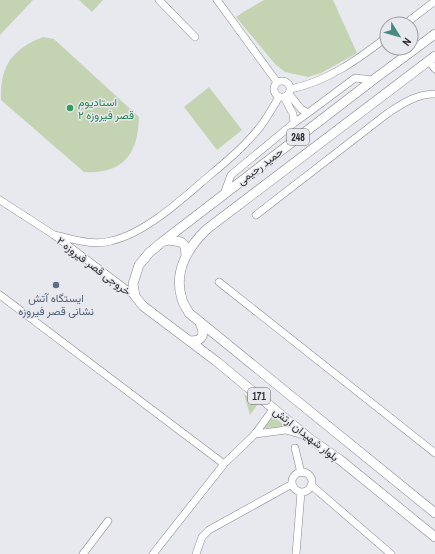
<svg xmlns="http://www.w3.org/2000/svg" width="435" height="554" font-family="'Archivo Narrow',Vazirmatn,sans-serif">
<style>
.green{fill:#c4d4b2}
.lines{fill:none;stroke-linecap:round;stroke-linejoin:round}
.minor-casing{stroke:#87878e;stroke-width:8}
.major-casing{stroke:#87878e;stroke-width:10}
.minor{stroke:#fff;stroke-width:7}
.major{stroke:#fff;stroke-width:9}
.leisure-dot{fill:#2e9e5b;stroke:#e8e8ef;stroke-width:1.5}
.service-dot{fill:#5c6f8a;stroke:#e8e8ef;stroke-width:1.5}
.labels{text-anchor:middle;stroke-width:3;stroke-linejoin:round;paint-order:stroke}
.shield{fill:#e8e8ef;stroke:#636367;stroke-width:1}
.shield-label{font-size:10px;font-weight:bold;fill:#2a2a2d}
.leisure-label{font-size:11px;fill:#27864d;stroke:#e8e8ef;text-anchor:start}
.street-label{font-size:11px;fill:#2a2a2d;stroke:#e8e8ef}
.service-label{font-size:11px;fill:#4e5e75;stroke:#e8e8ef}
</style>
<rect width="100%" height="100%" fill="#e8e8ef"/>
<!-- green -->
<path class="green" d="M0 0H33L0 35Z
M79 0H103L92 12Z
M264 0H333L357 53 321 73 308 77 285 72 275 64 236 17 245 11Z
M43 37 54 39 139 117C138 154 124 174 84 172L1 100C0 66 12 49 43 37Z
M209 87 242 130 217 150 184 107Z
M244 394 258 404 250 415Z
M272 415 286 427 261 428Z"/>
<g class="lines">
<!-- minor casing -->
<g class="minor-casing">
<path id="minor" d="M159 0 195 37
M217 0 277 82
M405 24 435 1
M429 61 435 69
M274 89a8 8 0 1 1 16 0a8 8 0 1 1-16 0Z
M291 89C328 81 357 60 387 37
M289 94 301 109 308 113 355 78 373 80
M294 123 308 113
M224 194 231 175 294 123 293 114 284 97
M0 200 54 235 135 296
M256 215 388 113C403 103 417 94 435 94
M54 235C73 239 92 246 111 241 146 233 182 199 209 176 227 161 245 146 260 127 267 118 273 107 279 97
M219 282 435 453
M0 295 224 464
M255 434 286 430 303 435
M295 448 301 473
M292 482a10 10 0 1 1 20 0a10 10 0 1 1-20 0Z
M311 485 391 554
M83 554 108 521
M153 554 224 464 255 434 274 408
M196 554 202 537 209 530 292 484
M296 554 301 492"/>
</g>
<!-- major casing -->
<g class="major-casing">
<path id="major" d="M435 34 373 80 162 242 149 253 139 265 133 284 135 296 143 306 216 361 309 438 339 459 435 537
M435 56 207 229C188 247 173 272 182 299 183 304 187 309 189 313L435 513
M162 242 169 240 181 242 185 246 186 255
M190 341C204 341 205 334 200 323"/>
</g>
<!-- minor -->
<use href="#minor" class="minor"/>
<!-- major -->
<use href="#major" class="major"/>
</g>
<!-- markers -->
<circle class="leisure-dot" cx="70" cy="108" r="4"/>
<circle class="service-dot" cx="56" cy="285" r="4"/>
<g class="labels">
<!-- shield labels -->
<g class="shield">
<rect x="287" y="129" width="22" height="16" rx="3"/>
<rect x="248" y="388" width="22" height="16" rx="3"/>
</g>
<g class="shield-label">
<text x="298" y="141">248</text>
<text x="259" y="400">171</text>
</g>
<!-- leisure labels -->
<g class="leisure-label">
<text x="78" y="106">استادیوم<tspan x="78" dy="13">قصر فیروزه ۲</tspan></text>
</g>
<!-- street labels -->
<g class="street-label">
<text transform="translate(260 166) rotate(-37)" y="4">حمید رحیمی</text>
<text transform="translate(94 266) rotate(37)" y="4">خروجی قصر فیروزه ۲</text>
<text transform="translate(306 434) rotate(38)" y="4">بلوار شهیدان ارتش</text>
</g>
<!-- service labels -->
<g class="service-label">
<text x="56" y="302">ایستگاه آتش<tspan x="56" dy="13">نشانی قصر فیروزه</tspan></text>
</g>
</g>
<!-- north arrow -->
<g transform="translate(399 36) rotate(127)"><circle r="19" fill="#e8e8ef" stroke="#9c9ca1"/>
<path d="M0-3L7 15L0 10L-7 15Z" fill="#468b82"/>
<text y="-6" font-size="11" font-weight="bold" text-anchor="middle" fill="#2a2a2d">N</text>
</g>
</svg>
